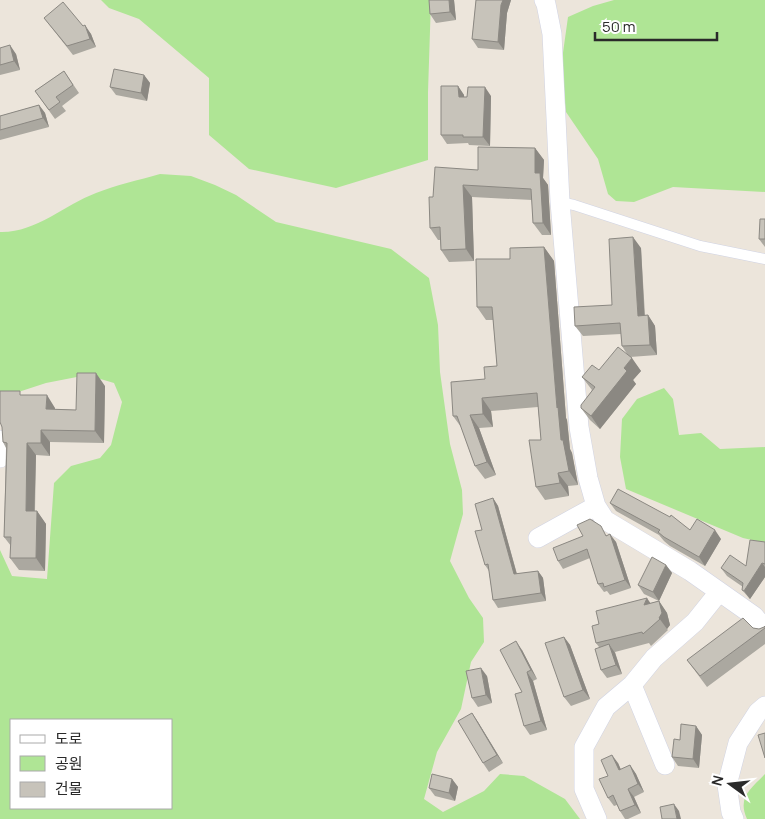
<svg xmlns="http://www.w3.org/2000/svg" width="765" height="819" font-family="Manrope,'Noto Sans KR',sans-serif">
<style>
.green{fill:#afe595;fill-rule:evenodd}
.lines{fill:none;stroke-linecap:round;stroke-linejoin:round}
.service-casing{stroke:#d0d3e3;stroke-width:11}
.minor-casing{stroke:#d0d3e3;stroke-width:20}
.service{stroke:#fff;stroke-width:10}
.minor{stroke:#fff;stroke-width:19}
.wall{fill:#aba8a0}
.shaded-wall{fill:#8b8882}
.building{fill:#c7c3ba;stroke:#8b8882}
</style>
<rect width="100%" height="100%" fill="#ece5db"/>
<!-- green -->
<path class="green" d="M101 0H431L428 92V160L336 188 249 169 209 135V78L139 19 109 8Z
M614 0H765V192L673 187 634 202 616 201 608 194 598 159 566 112 561 67 568 17 593 6Z
M160 174 191 176 215 185 236 195 276 222 391 249 429 278 438 325 440 372 450 444 462 490 463 514 450 561 469 598 483 618 484 642 471 662 461 709 437 752 424 799 443 812 484 791 500 774 524 776 565 799 580 819H0V550L12 576 47 579 54 483 71 466 100 458 111 445 122 402 114 383 87 375 46 383 0 398V232C36 233 64 205 96 193 116 185 139 180 160 174ZM11 720H171V808H11Z
M664 388 673 399 679 435 701 433 720 449 765 447V543L743 538 626 489 620 457 622 419 637 399Z
M765 774V819H747C737 797 751 789 765 774Z"/>
<g class="lines">
<!-- service casing -->
<g class="service-casing">
<path id="service" d="M560 202 574 205 700 246 765 259"/>
</g>
<!-- minor casing -->
<g class="minor-casing">
<path id="minor" d="M544 0 546 4 552 34 560 202 579 427 588 478 596 506 605 520 690 571 754 616 765 629
M0 440V458
M538 538 596 506
M632 685 665 765
M597 819 584 789V747L606 707 632 685 654 658 695 622 719 592
M734 819 731 812 727 785 738 743 758 712 765 706"/>
</g>
<!-- service -->
<use href="#service" class="service"/>
<!-- minor -->
<use href="#minor" class="minor"/>
</g>
<!-- wall -->
<path class="wall" d="M429 0H454L456 20 436 23 430 14Z
M476 0H511L507 13 504 50 478 48 472 39Z
M44 18 83 26 91 34 96 47 73 55Z
M0 48 16 54 20 70 0 75Z
M64 71 79 93 62 106 66 111 55 119 35 91Z
M144 75 150 83 147 101 116 95 110 87Z
M458 86 464 95V97L491 96 490 146 469 145 468 143 447 144 441 135Z
M39 105 45 113 49 127 0 140V116Z
M535 148 544 160 543 178 548 185 551 235H542L533 223 532 200 472 197 474 261 449 262 441 250 440 240H438L430 228 433 197 478 170Z
M765 219V247L759 239Z
M544 247 554 261 566 418 567 420 570 449 572 453 578 485 568 486 569 496 545 500 536 487 541 440 538 407 491 411 493 427 479 428 496 475 485 479 475 466 461 427 453 416 497 366 493 320H486L477 307 510 259Z
M641 248 645 315H648L655 326 657 355 630 357 641 371 633 380 636 384 600 429 590 420 581 408 592 390 582 377 599 370 627 354 622 346 621 334 583 336 575 326 612 305Z
M105 386 104 443 50 442V456L36 455 35 511H37L46 524 45 571 19 570 10 558 11 546 4 537 6 448 3 442 22 395 55 408V409L76 410Z
M493 498 498 506 517 574 538 571 543 578 546 601 498 608 493 600 489 571 485 565 482 530Z
M610 503 690 530 721 539 705 566 670 546 664 541 659 535 616 511Z
M607 535 616 542 631 588 610 595 607 591 604 592 598 584 590 558 563 569 558 561Z
M765 542V577L750 599 742 590 743 587 727 576 721 568 746 566Z
M666 565 672 573 659 601 644 594 638 585Z
M659 601 667 613 670 625 667 629 668 630 651 646 649 643 615 652 622 674 607 678 601 670 599 647 596 643 599 624 651 603Z
M765 626V644L707 687 687 660 753 628 759 629 764 627Z
M564 637 570 645 590 699 571 706 564 697Z
M522 650 537 679 533 681 547 730 530 735 524 726 522 692Z
M487 676 492 703 478 707 472 698Z
M472 713 478 722 503 763 489 772 483 763Z
M696 726 702 735 699 768 678 766 672 757 680 740Z
M618 763 621 770 630 765 636 774 644 792 634 797 641 813 628 819H625L620 811 617 805 614 806 608 798V776Z
M452 779 458 787 455 801 435 796 429 788Z"/>
<!-- shaded-wall -->
<path class="shaded-wall" d="M449 0H454L456 20 450 12Z
M503 0H511L507 13 504 50 498 42 501 5Z
M85 25 91 34 96 47 90 39Z
M10 45 16 54 20 70 14 61Z
M144 75 150 83 147 101 141 93Z
M458 86 464 95 465 106 459 97Z
M485 87 491 96 490 146 483 137Z
M39 105 45 113 49 127 43 118Z
M535 148 544 160 543 178 548 185 551 235 543 223 535 173Z
M463 185 472 197 474 261 466 249Z
M633 237 641 248 645 327 638 316Z
M544 247 554 261 566 418 567 420 570 449 572 453 578 485 569 471 561 440 557 408Z
M648 315 655 326 657 355 650 345Z
M632 358 641 371 633 380 636 384 600 429 591 416 624 368Z
M96 373 105 386 104 443 95 431Z
M47 395 55 408V422L46 409Z
M482 398 491 411 493 427 483 414Z
M470 415 479 428 496 475 487 462Z
M41 430 50 442V456L41 443Z
M27 443 36 455 34 524 26 511Z
M558 473 568 486 569 496 560 483Z
M493 498 498 506 519 582 514 574Z
M37 511 46 524 45 571 36 558Z
M715 530 721 539 705 566 699 557Z
M610 534 616 542 631 588 625 580Z
M762 563 765 567V577L750 599 744 591Z
M666 565 672 573 659 601 653 592Z
M538 571 543 578 546 601 541 593Z
M647 598 655 610 644 605Z
M659 601 667 613 670 625 667 629 659 618Z
M564 637 570 645 590 699 583 690Z
M516 641 522 650 537 679 531 670Z
M609 644 615 653 622 674 616 665Z
M481 668 487 676 492 703 486 695Z
M527 672 533 681 547 730 541 721Z
M472 713 478 722 503 763 497 755Z
M696 726 702 735 699 768 693 759Z
M612 755 618 763 625 779 619 770Z
M630 765 636 774 644 792 638 784Z
M452 779 458 787 455 801 449 793Z
M628 789 634 797 641 813 635 805Z
M674 804 679 811 681 819H677Z"/>
<!-- building -->
<path class="building" d="M429 0H449L450 12 430 14Z
M476 0H503L501 5 498 42 472 39Z
M63 2 83 26 85 25 90 39 67 46 44 18Z
M10 45 14 61 0 65V48Z
M114 69 144 75 141 93 110 87Z
M64 71 73 85 56 97 60 102 49 110 35 91Z
M441 86H458L459 97H467L468 87H485L483 137H463V135H441Z
M39 105 43 118 0 130V116Z
M478 147 535 148V173H540L543 223H533L531 189 463 185 466 249 441 250 440 227 430 228 429 197H433L435 167 478 170Z
M760 219H765V239H759Z
M633 237 638 316 648 315 650 345 622 346 620 323 575 326 574 307 612 305 609 239Z
M544 247 557 408 558 407 561 440H563L569 471 558 473 560 483 536 487 529 440H541L537 393 482 398 483 414 470 415 487 462 475 466 457 416H453L451 382 485 379 484 367 497 366 492 307H477L476 259H510V248Z
M618 347 632 358 624 368 627 371 591 416 581 408V405L595 387 582 377 592 365 599 370Z
M77 373H96L95 431 41 430V443H27L26 511H37L36 558H10L11 537H4L7 443 3 442 2 427 0 422V391H20V395H47L46 409 76 410Z
M618 489 670 517 671 515 690 530 697 519 715 530 699 557 664 537 658 532 660 530 610 503Z
M493 498 514 574 538 571 541 593 493 600 488 564 485 565 475 531 482 530 475 504Z
M590 519 601 526 606 536 610 534 625 580 604 587 603 583 598 584 587 549 558 561 553 548 583 536 577 525Z
M750 540 765 542V564L762 563 744 591 742 590 743 583 721 568 730 555 746 566Z
M652 557 666 565 653 592 638 585Z
M647 598 644 605 659 601 662 613 659 618 660 619 643 634 642 632 596 643 592 626 599 624 596 611Z
M743 618 753 628 759 629 764 627 765 626V628L700 676 687 660Z
M564 637 583 690 564 697 545 643Z
M516 641 531 670 527 672 541 721 524 726 515 694 522 692 500 650Z
M609 644 616 665 601 670 595 649Z
M481 668 486 695 472 698 466 671Z
M472 713 497 755 483 763 458 721Z
M681 724 696 726 693 759 672 757 674 739 680 740Z
M765 733V758L758 735Z
M612 755 619 770 630 765 638 784 628 789 635 805 620 811 613 795 608 798 599 779 608 776 601 760Z
M432 774 452 779 449 793 429 788Z
M674 804 677 819H662L660 807Z"/>
<!-- legend -->
<rect x="10" y="719" width="162" height="90" fill="#ffffff" stroke="#aaaaaa"/>
<rect x="20" y="735" width="25" height="8" fill="#ffffff" stroke="#aaaaaa"/>
<text x="55" y="744" font-size="15" fill="#2a2a2a">도로</text>
<rect x="20" y="756" width="25" height="15" fill="#afe595" stroke="#aaaaaa"/>
<text x="55" y="769" font-size="15" fill="#2a2a2a">공원</text>
<rect x="20" y="782" width="25" height="15" fill="#c7c3ba" stroke="#aaaaaa"/>
<text x="55" y="794" font-size="15" fill="#2a2a2a">건물</text>
<!-- north arrow -->
<g transform="translate(730 784) rotate(285)" stroke="#ffffff" stroke-width="4" paint-order="stroke">
<path d="M0-4L9 19L0 12L-9 19Z" fill="#2a2a2a"/>
<text y="-8" font-size="14" font-weight="bold" text-anchor="middle" fill="#2a2a2a">N</text>
</g>
<!-- scale -->
<path d="M595 32v8h122v-8" fill="none" stroke="#2a2a2a" stroke-width="2.5"/>
<text x="602" y="32" font-size="15" fill="#2a2a2a" stroke="#ffffff" stroke-width="4" paint-order="stroke">50 m</text>
</svg>
